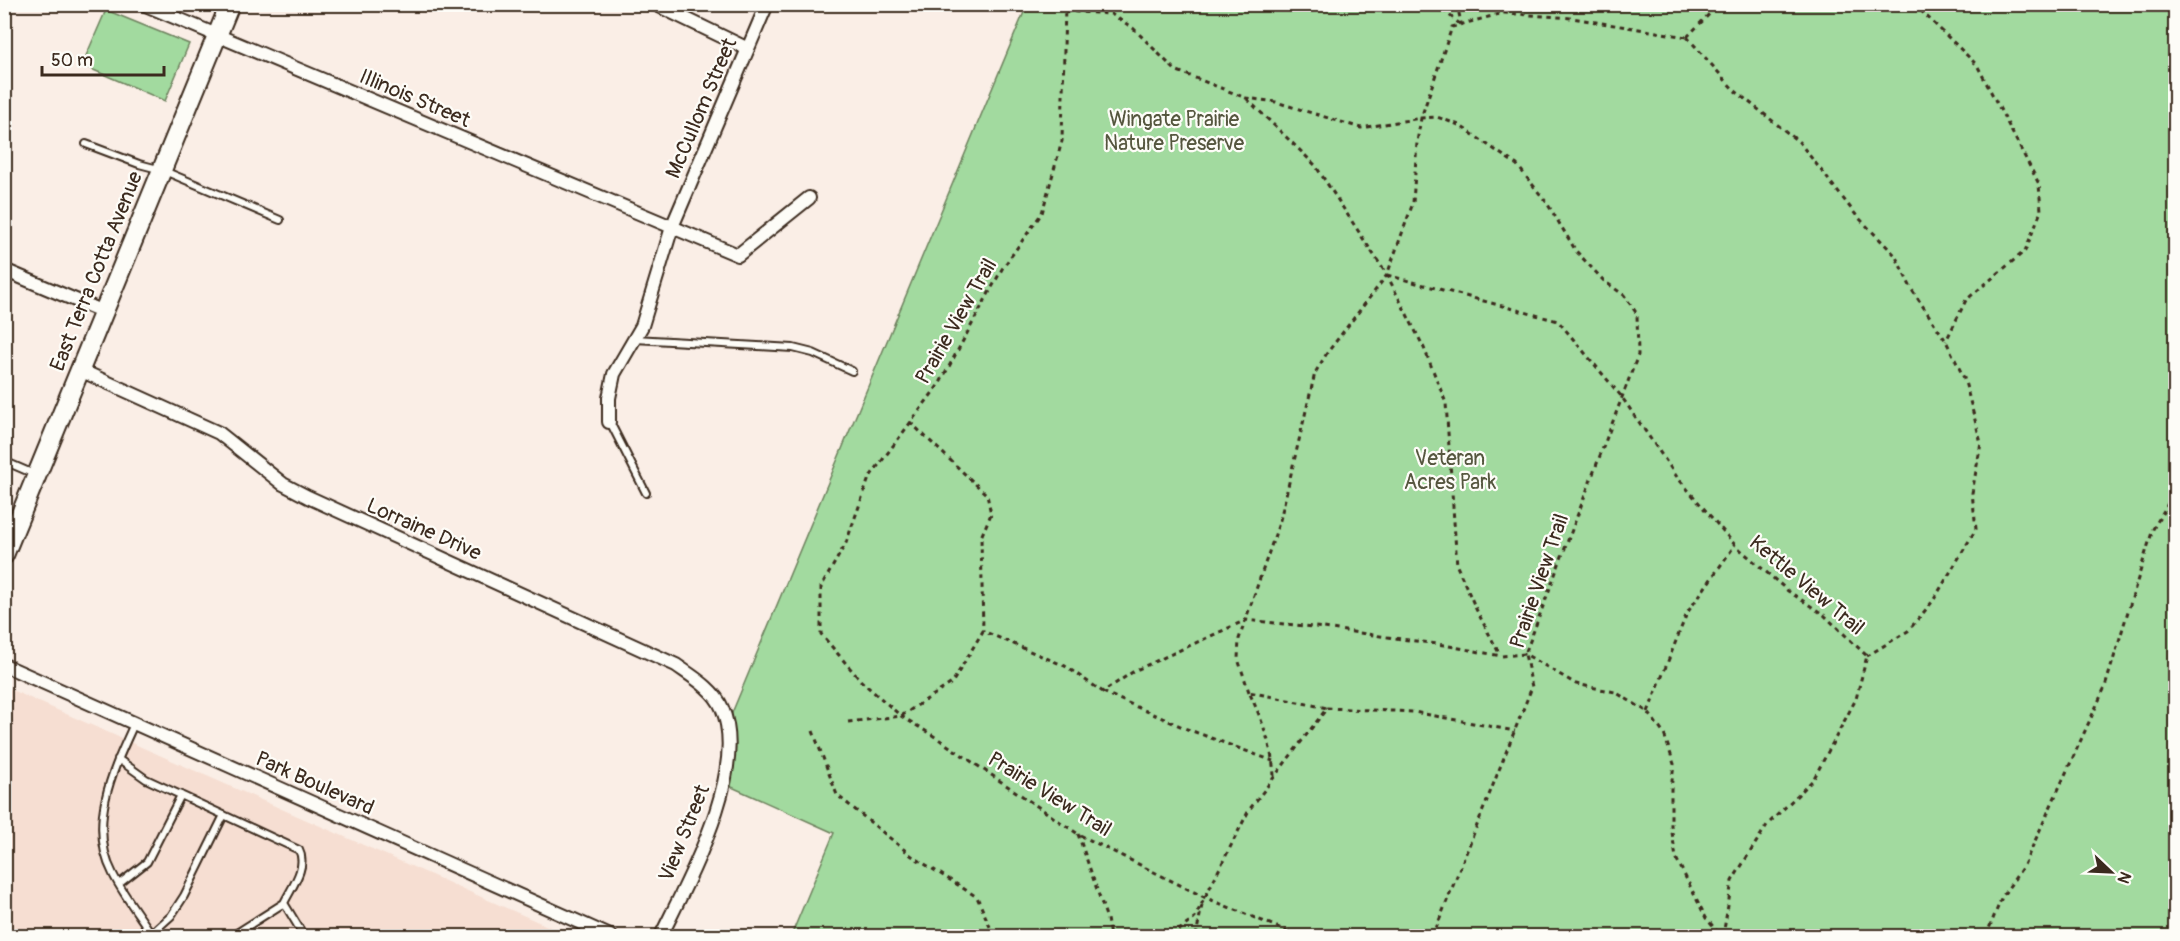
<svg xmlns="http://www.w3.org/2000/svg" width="2180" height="941" font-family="Pangolin,sans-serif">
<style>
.built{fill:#f6ded2}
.green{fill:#a2da9f;stroke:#6e825e;stroke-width:1.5}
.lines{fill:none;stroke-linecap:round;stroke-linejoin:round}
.lane-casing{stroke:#3b2a1e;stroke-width:10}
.street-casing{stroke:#3b2a1e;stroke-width:16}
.secondary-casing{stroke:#3b2a1e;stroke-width:22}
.path{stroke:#3b2a1e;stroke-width:3;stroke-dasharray:4.5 4.5;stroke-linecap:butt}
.lane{stroke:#fdfcf7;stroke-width:6}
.street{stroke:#fdfcf7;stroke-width:12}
.secondary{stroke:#fdfcf7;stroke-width:18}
.labels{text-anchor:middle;stroke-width:4.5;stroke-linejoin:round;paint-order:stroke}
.street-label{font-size:21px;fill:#3b2a1e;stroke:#fdfcf7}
.park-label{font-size:21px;fill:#55563e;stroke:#fdfcf7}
</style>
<rect width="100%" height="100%" fill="#faeee6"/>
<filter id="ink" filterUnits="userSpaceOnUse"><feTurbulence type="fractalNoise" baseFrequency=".0167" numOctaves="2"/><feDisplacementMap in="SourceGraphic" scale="12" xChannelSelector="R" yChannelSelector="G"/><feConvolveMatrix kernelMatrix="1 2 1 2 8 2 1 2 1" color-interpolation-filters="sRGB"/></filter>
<g filter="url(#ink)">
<!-- built -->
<path class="built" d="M5 687 570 936H5Z"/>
<!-- green -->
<path class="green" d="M1027 5H2175V936H791L834 833 725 784 727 725Z
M106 10 189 44 165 101 82 65Z"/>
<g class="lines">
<!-- lane casing -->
<g class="lane-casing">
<path id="lane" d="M86 144 139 164 162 170 280 220
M635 339 793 348 813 353 852 371
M610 422 646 493
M4 461 34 474
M134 724C113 770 87 824 113 874 124 896 140 916 153 936
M118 759 146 779 299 850C308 867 291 888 284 903
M119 884 147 862 181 795
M151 934 171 916 184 896 224 815
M232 936 284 903 304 936"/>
</g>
<!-- street casing -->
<g class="street-casing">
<path id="street" d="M143 4 672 227 767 4
M655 4 748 49
M4 270 104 312
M80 370 219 433 283 484 308 497 676 665C693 677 714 689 722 708 749 770 688 880 661 936
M609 422V398L614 374 642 326 672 227 738 255 809 198
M4 665 610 936"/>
</g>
<!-- secondary casing -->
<g class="secondary-casing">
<path id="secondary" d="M4 555 230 4"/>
</g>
<!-- path -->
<path class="path" d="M1065 4 1062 141 1042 213 1002 269 940 383 869 478 846 543 821 587V634L861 681 901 716 937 738 1078 834 1204 897 1299 936
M1436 4 1461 25
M1457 4 1461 23
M1914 4 1977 65 2039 184 2041 211 2025 251 1966 300 1946 341
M1065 11 1111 14 1133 28 1175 70 1246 98 1276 102 1361 128 1421 118 1437 117 1459 125 1517 165 1547 203 1576 251 1604 281 1624 295 1637 314 1638 355 1525 654 1532 687 1433 936
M1687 37 1734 90 1799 142 1856 215 1895 255 1912 290 1946 341 1964 378 1981 443 1972 493 1976 529 1933 601 1908 631 1867 656
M1687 37 1719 4
M1247 99 1315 165 1387 275 1424 348 1446 403 1457 566 1476 609 1500 655
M1387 275 1558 321 1621 396 1677 477 1735 545 1788 591 1824 615 1867 656
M910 422 987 495 991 514 981 537 983 631
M1103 692 1187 729 1273 761
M1249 692 1238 659 1239 639 1280 520 1315 373 1327 353 1387 275 1413 203 1417 142 1421 118 1452 27 1503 13 1572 18 1687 37
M1648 712 1687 613 1735 545
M848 722 901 716 952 683 983 631 1065 666 1103 692 1134 671 1246 620 1324 628 1444 645 1501 656 1525 654 1576 684 1615 692 1648 712 1664 734 1674 764 1671 789V826L1676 858 1706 918 1721 936
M813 731 837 795 912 856 977 897 994 936
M1274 776C1272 745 1262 720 1249 692L1327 708
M1078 834 1107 919 1110 936
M1171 936 1194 919 1249 810 1327 708 1414 712 1515 731
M1196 936 1202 905
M1723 936 1732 881 1767 825 1813 780 1856 699 1867 656
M1986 936 2002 897 2024 865 2105 687 2153 529 2176 490"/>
<!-- lane -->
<use href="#lane" class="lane"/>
<!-- street -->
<use href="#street" class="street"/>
<!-- secondary -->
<use href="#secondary" class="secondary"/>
</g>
</g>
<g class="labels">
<!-- street labels -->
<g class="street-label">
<text transform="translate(415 98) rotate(23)" y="7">Illinois Street</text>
<text transform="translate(701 108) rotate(-67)" y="7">McCullom Street</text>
<text transform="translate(96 271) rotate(-68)" y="7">East Terra Cotta Avenue</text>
<text transform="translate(956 321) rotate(-60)" y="7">Prairie View Trail</text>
<text transform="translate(424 529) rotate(24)" y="7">Lorraine Drive</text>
<text transform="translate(1539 581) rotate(-71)" y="7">Prairie View Trail</text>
<text transform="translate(1807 585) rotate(40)" y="7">Kettle View Trail</text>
<text transform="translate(315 783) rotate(24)" y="7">Park Boulevard</text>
<text transform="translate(1050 794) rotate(32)" y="7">Prairie View Trail</text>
<text transform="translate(684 833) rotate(-68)" y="7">View Street</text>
</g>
<!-- park labels -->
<g class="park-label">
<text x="1174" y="126">Wingate Prairie<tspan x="1174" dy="24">Nature Preserve</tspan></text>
<text x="1450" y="465">Veteran<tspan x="1450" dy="24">Acres Park</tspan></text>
</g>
</g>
<!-- margin -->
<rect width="2180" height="941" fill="none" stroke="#fdfcf7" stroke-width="24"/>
<rect x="12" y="12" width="2156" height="917" fill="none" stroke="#3b2a1e" stroke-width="2" filter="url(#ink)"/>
<!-- north arrow -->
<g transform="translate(2111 872) rotate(113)" stroke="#fdfcf7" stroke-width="4.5" paint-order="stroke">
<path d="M0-4.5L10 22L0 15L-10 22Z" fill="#3b2a1e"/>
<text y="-9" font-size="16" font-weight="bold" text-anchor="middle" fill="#3b2a1e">N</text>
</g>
<!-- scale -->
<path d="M42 66v9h122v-9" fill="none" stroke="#3b2a1e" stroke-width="3"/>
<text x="51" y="66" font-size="18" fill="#3b2a1e" stroke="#fdfcf7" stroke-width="4.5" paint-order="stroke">50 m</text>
</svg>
